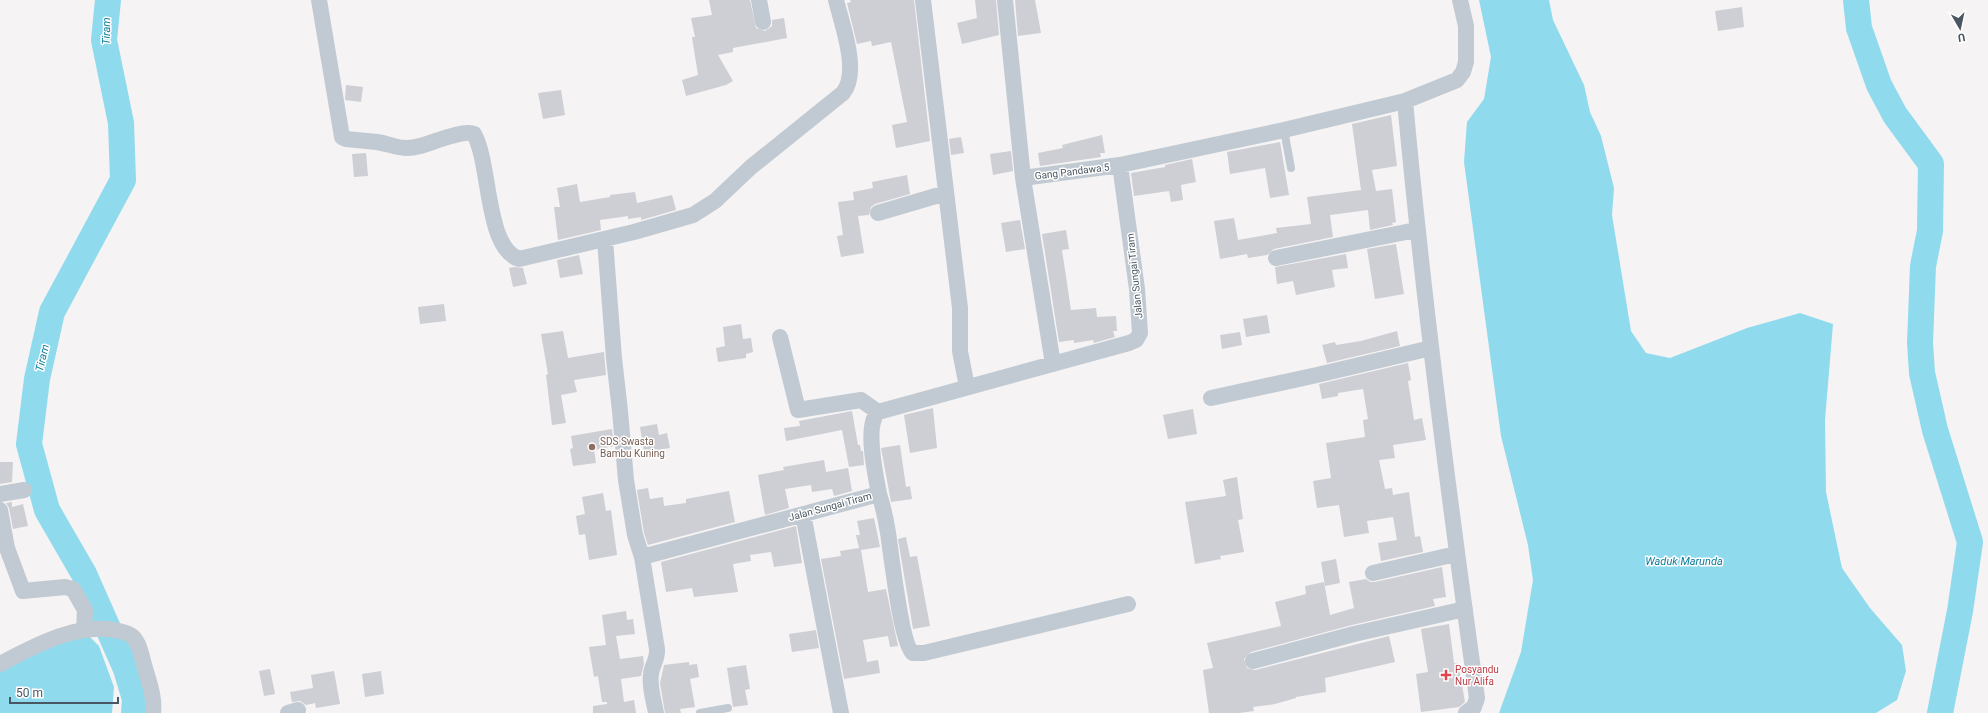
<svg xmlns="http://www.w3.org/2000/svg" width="1988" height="713" font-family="Roboto,sans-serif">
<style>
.water{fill:#90daee}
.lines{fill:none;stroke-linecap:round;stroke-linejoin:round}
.river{stroke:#90daee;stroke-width:26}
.building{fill:#cdcfd5}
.service{stroke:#c1cad2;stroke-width:8}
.minor{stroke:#c1cad2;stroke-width:16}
.education-dot{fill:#8d6e63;stroke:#fff;stroke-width:1.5}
.health-dot{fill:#e0444e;stroke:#fff;stroke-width:1.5}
.labels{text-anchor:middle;stroke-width:3;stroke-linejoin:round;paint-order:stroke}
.street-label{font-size:10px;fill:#4a5661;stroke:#fff}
.education-label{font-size:10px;fill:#785e54;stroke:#fff;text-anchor:start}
.health-label{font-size:10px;fill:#be3a42;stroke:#fff;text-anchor:start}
.water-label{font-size:11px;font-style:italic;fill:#0c7c9b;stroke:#fff}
</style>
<rect width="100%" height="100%" fill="#f5f3f3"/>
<!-- water -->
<path class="water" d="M1479 0H1549L1553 20 1584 85 1590 112 1601 136 1614 188 1612 215 1631 331 1646 353 1670 358 1747 328 1800 313 1833 324 1825 420 1826 492 1842 568 1870 608 1902 645 1906 671 1897 700 1876 713H1499L1521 652 1533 580 1528 545 1501 436 1464 162 1467 122 1484 99 1491 57Z
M88 635 99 646 114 687 112 713H0V668L44 647Z"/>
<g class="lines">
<!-- river -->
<path class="river" d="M108 0 104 40 121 123 123 180 52 312 37 379 29 444 47 510 84 574 126 669 135 699 134 713
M1856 0 1859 28 1879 85 1895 115 1931 164 1930 231 1923 266 1920 343 1922 373 1935 430 1970 542 1960 611 1940 713"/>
</g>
<!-- building -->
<path class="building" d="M709 0H750L756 28 765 31 772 26V20L784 18 787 38 733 48V52L718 55 733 81 726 85 686 96 682 80 698 75 692 37H695L691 18 712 15Z
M850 0H914L930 141 896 148 892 125 907 122 891 42 872 46 871 41 857 44 847 3 851 2Z
M975 0H996L999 35 962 44 957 23 977 18Z
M1015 0H1035L1041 33 1018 36Z
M1742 7 1744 27 1718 31 1715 11Z
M346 85 363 87 361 102 345 100Z
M561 90 565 115 543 119 538 93Z
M1391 115 1397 166 1372 170 1376 191 1392 189 1396 222 1392 223 1393 225 1370 230 1368 210 1330 215 1333 237 1274 249 1267 255 1248 258 1247 254 1220 259 1214 221 1234 218 1238 240 1277 233 1276 228 1311 224 1307 197 1361 190 1352 124Z
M1102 135 1105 153H1100L1101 157 1040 166 1038 153 1063 148 1062 145Z
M961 137 964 153 951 155 949 139Z
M1280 142 1289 195 1270 198 1265 168 1230 174 1227 152Z
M1011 151 1013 171 993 175 990 154Z
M366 153 368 176 354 177 352 154Z
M1192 159 1196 182 1181 185 1183 200 1171 202 1169 191 1134 196 1131 173 1165 167V165Z
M907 175 910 194 875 204 871 207 869 215 858 216 864 253 841 257 837 236 843 235 838 202 854 200 853 192 873 188 872 182Z
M577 184 580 202 610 197V195L635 192 637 203 672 195 676 210 641 220V217L628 219V216L600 220 601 230 558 240 554 207H560L557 188Z
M1020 220 1025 249 1006 252 1001 223Z
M1066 230 1069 249 1062 250 1071 310 1096 308 1097 317 1116 316 1117 331H1113L1115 337 1094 343 1093 340 1074 343V340L1059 342 1042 234Z
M1396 244 1404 294 1375 299 1367 249Z
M1346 254 1348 268 1332 270 1335 287 1296 295 1293 281 1277 284 1275 267Z
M579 255 583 274 560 278 557 260Z
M514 267 523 268 527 284 513 287 509 268Z
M444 304 446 321 420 324 418 307Z
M1267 315 1270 333 1246 337 1243 319Z
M741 324 743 339 751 338 753 352 746 354V358L718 362 716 348 725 346 723 327Z
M563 331 568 358 604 352 606 375 574 380 577 392 561 395 566 423 552 425 546 375 548 374 541 334Z
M1397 331 1400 346 1327 363 1322 345 1335 342 1336 345 1361 341Z
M1240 332 1242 345 1222 349 1220 335Z
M1408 363 1411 380 1408 381 1414 420 1422 418 1426 440 1393 445 1395 458 1379 460 1385 489 1392 488 1393 495 1409 492 1415 537 1420 536 1423 552 1381 561 1378 543 1397 540 1393 517 1367 521 1369 533 1344 537 1339 505 1317 508 1313 481 1331 478 1326 443 1365 437 1363 420 1368 419 1363 389 1338 393V396L1322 399 1319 384Z
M933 408 937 448 910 453 904 415Z
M1193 409 1197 434 1168 439 1163 415Z
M852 411 858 445H860L861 451H863L864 465 849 467 842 430 786 441 784 428 800 426 799 421Z
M657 424 659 435 667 433 670 448 644 452 640 427Z
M612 429 614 446 594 450 596 463 573 466 570 449 573 448 571 436Z
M900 445 906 487 910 486 912 499 891 502 881 448Z
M824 460 826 472 848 468 852 491 834 496 832 489 812 492 811 485 785 489 789 508 765 515 758 475 784 470 783 467Z
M0 462H13L12 482 0 484Z
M1237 477 1243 519 1238 520 1244 552 1220 556 1221 559 1195 564 1185 502 1226 496 1223 480Z
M648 488 650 499 663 497 664 506 686 503V499L729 491 735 522 648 545 644 533 637 490Z
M603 493 606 511 611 510 617 555 589 560 585 534 579 535 576 516 585 514 582 497Z
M12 502V507L23 504 28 526 13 529 9 508 6 503Z
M874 518 880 547 861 550 868 592 886 589 898 646 890 647 888 636 863 640 867 662 878 660 880 673 844 679 821 559 841 556 840 551 859 548 856 535H860L857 521Z
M796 526 802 563 774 567 771 552 750 555 751 561 733 564 738 592 694 597 692 588 666 592 661 562Z
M906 537 910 557 917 556 930 626 913 629 898 539Z
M1336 559 1340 583 1325 586 1321 562Z
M1442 567 1446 597 1433 599 1435 606 1352 625 1251 652 1244 659 1247 668 1255 670 1389 636 1395 662 1325 678 1326 692 1296 697V698L1275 704 1253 707 1254 711 1239 713H1209L1203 670 1213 668 1207 643 1281 626 1275 602 1306 594 1305 586 1324 582 1330 615 1354 608 1349 582 1366 579 1370 582H1375Z
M626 611 627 620 633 619 635 634 616 636 620 659 643 656 644 664 641 676 621 679 624 702 634 700 636 713H593V706L607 704V702H602L598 676 594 677 589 647 606 645 602 615Z
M1449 624 1454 663H1458L1465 702 1459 707 1421 712 1416 674 1428 672 1421 629Z
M816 630 819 648 792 652 789 634Z
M689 662V665L697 664 699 677 690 679 695 707 680 709 681 713H665L660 683 664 665Z
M746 665 750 689 745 690 748 705 733 707 727 668Z
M270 669 275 694 264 696 259 671Z
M334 671 340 704 316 708 315 703 306 705 300 701 292 702 290 692 313 688 311 675Z
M381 671 384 694 365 697 362 674Z"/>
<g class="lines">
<!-- service -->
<path class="service" d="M1284 130 1291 168
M700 713 728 708"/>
<!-- minor -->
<path class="minor" d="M319 0 342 137 346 139C357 140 367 141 377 142 395 145 401 151 420 146 432 143 464 129 474 134 491 164 485 247 519 259L634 232 693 215 715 201 751 167 843 93C860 72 842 25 836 0
M759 0 763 22
M923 0 960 308V351L967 387
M1005 0 1023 178 1053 364
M1405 101C1423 301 1449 499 1477 698L1474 707 1466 713
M1023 178 1120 165
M878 213 946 193
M605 240 614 358 620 411 626 480 635 535 642 557 657 649C658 659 652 665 651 674 649 687 654 701 656 713
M1276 258 1416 230
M780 337 798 410 861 400 878 412
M1211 398 1317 375 1431 348
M0 494 24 490
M879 494C883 506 886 520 888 533 891 551 901 645 913 653H924L1128 604
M0 510 7 548 23 591 65 587 73 589 85 610 84 630
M803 514 841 713
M642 557 879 494C876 476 864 426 878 412L1129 343 1136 340 1140 333 1137 289 1120 165 1284 130 1405 101 1457 80 1463 72 1466 62V26L1460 0
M1373 573 1456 554
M1253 661 1354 634 1465 609
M0 664C34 646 79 621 119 631 124 632 129 633 133 637 140 644 142 658 145 668 149 682 155 698 153 713
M288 713 298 710"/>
</g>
<!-- markers -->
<circle class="education-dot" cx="592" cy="447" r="4"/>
<path class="health-dot" d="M1444 669h4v4h4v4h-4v4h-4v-4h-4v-4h4z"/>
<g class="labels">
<!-- street labels -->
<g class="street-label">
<text transform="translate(1072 171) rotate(-7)" y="4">Gang Pandawa 5</text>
<text transform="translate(1134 276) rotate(-96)" y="4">Jalan Sungai Tiram</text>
<text transform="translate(830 506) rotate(-15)" y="4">Jalan Sungai Tiram</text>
</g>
<!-- education labels -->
<g class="education-label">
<text x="600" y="445">SDS Swasta<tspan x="600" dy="12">Bambu Kuning</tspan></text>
</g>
<!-- health labels -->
<g class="health-label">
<text x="1455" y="673">Posyandu<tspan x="1455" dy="12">Nur Alifa</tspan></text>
</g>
<!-- water labels -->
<g class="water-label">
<text transform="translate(106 31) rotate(-89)" y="4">Tiram</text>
<text transform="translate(42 358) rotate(-77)" y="4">Tiram</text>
<text x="1684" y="565">Waduk Marunda</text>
</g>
</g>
<!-- north arrow -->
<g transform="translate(1960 28) rotate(171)" stroke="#ffffff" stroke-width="3" paint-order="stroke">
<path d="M0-3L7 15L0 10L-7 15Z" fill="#4a5661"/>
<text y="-6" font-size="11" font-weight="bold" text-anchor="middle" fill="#4a5661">U</text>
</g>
<!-- scale -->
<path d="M10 697v6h108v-6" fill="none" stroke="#4a5661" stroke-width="2"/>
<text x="16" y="697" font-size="12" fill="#4a5661" stroke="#ffffff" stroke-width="3" paint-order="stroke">50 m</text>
</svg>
